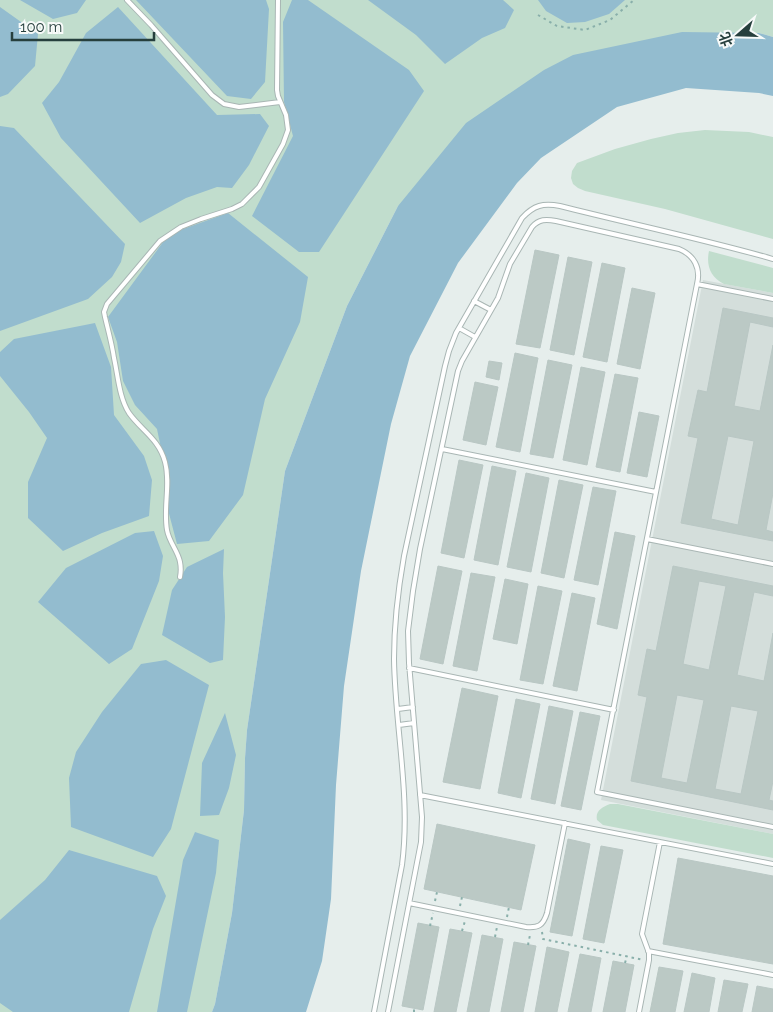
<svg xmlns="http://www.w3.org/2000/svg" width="773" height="1012" font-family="Raleway,'Noto Sans SC',sans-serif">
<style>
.built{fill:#d4dedb}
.green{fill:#c1ddcd}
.water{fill:#93bccf}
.building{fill:#bbc9c5;stroke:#b9c7c4;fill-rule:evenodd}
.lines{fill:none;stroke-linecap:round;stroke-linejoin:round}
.service-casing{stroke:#a9b6b4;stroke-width:6}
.path{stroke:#89afaa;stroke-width:2;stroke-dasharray:2.5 4;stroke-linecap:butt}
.service{stroke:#fff;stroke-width:4}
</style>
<rect width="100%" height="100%" fill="#e6eeec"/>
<!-- built -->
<path class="built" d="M703 280 773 293V834L601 800Z"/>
<!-- green -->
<path class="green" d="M0 0H773V37L759 33 398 206 347 306 285 471 247 730 245 758 244 810 232 913 215 1004 212 1012H0Z
M705 130 749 132 773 137V239L665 209 585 191 578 188 573 184 571 178 572 171 577 163 615 149 651 139 678 133Z
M709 251 773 268V293L724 284C710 277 706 265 709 251Z
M610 804H618L773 834V858L603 825 597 820C595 811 602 807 610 804Z"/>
<!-- water -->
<path class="water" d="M20 0H86L77 13 53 19Z
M136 0H266L269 9 265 82 251 99 227 96Z
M292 0H308L409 70 424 91 319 252H299L252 216 293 136 284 102 283 22Z
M368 0H503L514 10 505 28 482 38 445 64 416 35Z
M538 0H625L609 14 585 22 567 23 546 11Z
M0 7 38 34 35 66 8 94 0 97Z
M118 7 217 115 260 114 269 126 249 165 232 188 217 187 186 198 140 223 61 138 42 103 59 82 86 33Z
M682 32 759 33 773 37V96L759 93 686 88 617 107 541 158 517 183 458 263 410 356 391 424 361 571 344 686 336 785 331 899 322 961 306 1012H212L215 1004 232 913 244 810 245 758 247 730 285 471 347 306 398 206 466 123 544 70 573 55Z
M0 126 14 128 125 244 121 262 112 277 88 299 0 331Z
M228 213 308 277 300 322 265 399 243 495 209 541 177 544 167 506 165 468 157 429 135 405 123 381 117 342 108 317 169 234Z
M95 323 111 367 114 415 144 456 152 480 149 516 102 533 63 551 28 518V482L47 438 29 412 0 376V352L14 339Z
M154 531 163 556 159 581 132 649 109 664 38 602 66 568 135 533Z
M224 549 223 573 225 617 223 660 210 663 162 635 172 590 187 567Z
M166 660 209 685 171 829 153 857 71 827 69 778 76 752 102 712 141 664Z
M225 713 236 755 229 788 219 815 200 816 202 763Z
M195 832 219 840 216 873 187 1012H157L183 860Z
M69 850 157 876 166 896 153 929 129 1012H13L0 1003V920L45 880Z"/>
<!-- building -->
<path class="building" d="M535 250 559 255 540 348 516 344Z
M568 257 592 262 574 355 550 350Z
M602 263 625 268 607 362 583 357Z
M632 288 655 293 640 369 617 364Z
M723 308 773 318V327L750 322 734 406 760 411 773 345V493L766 530 773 532V541L681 523 698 438 688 436 698 390 707 392ZM728 436 754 441 738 525 711 519Z
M515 353 538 358 520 452 496 447Z
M548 360 572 365 553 458 530 454Z
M489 361 502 363 499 380 486 377Z
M581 367 605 372 587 465 563 460Z
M615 374 638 378 620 472 596 467Z
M475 382 498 387 486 445 463 440Z
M639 412 659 416 647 477 627 473Z
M459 460 483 465 464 558 441 553Z
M492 466 516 471 498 565 474 560Z
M526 473 549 478 531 572 507 567Z
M559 480 583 485 564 578 541 573Z
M593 487 616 491 598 585 574 580Z
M615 532 635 536 617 629 597 624Z
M438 566 462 571 443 664 420 659Z
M673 566 773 586V596L754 592 737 675 764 681 773 633V781L769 800 773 801V810L631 781 647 697 638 695 647 649 656 651ZM699 581 726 586 709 670 683 664ZM677 695 704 700 687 783 661 778ZM731 706 758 711 741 794 715 789Z
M471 573 495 577 477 671 453 666Z
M505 579 528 584 517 644 493 639Z
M538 586 562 591 543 684 520 680Z
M572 593 595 598 577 691 553 686Z
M462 688 498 696 480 789 443 782Z
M516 699 540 704 521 798 498 793Z
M549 706 573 711 555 804 531 799Z
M580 712 600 716 581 810 561 806Z
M437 824 535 845 521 910 424 889Z
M568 839 590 844 572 936 550 932Z
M601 846 623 850 604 943 583 939Z
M678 858 773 876V964L663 944Z
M418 923 439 927 423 1010 402 1006Z
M450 929 472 933 456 1012H434Z
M482 935 503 939 489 1012H467Z
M514 942 536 946 523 1012H501Z
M547 947 569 952 557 1012H535Z
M580 954 601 958 591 1012H568Z
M613 961 634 965 625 1012H603Z
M659 967 683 971 675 1012H650Z
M692 973 715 978 709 1012H684Z
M724 980 748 984 742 1012H718Z
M757 986 773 989V1012H752Z"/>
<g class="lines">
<!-- service casing -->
<g class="service-casing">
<path id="service" d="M127 0 151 25 212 95 224 104 239 107 280 102
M773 299 697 284 597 792 773 827
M474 301 491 310
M459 328 475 337
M442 449 656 492
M647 539 773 564
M180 577C181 572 181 567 180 562 178 551 169 542 167 530 163 507 171 484 165 462 159 439 141 430 129 413 119 397 118 376 114 358 112 344 108 330 105 317L104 312 107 304 160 241 181 227 201 219 232 209 242 204 259 187 283 144 288 130 286 115 278 96 277 90 278 0
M409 668 614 710
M398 709 413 707
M399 725 414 723
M420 795 773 864
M409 903 526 927C538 928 543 926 547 913L565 823
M648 951 773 975
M374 1012 402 865C411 796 395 728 394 659 394 625 398 590 404 556L445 366 449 351 456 333 522 218C534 205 543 203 560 206 631 224 703 239 773 259
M388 1012 421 842 422 817 409 663 408 631 413 591 420 549 458 371 462 361 498 298 510 264 532 227C539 219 546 219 556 221L679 249C694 255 701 268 697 284
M639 1012 649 960V953L642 934 660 842"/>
</g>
<!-- path -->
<path class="path" d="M538 15 557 26 585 30 610 20 634 0
M435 901 437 892
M460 906 462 897
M507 917 509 907
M430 926 433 913
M462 931 465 921
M542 932 543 939 644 960
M495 937 497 927
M528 945 530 935
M625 963 627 956
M414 1012V1009"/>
<!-- service -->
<use href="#service" class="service"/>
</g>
<!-- north arrow -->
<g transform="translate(738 35) rotate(250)" stroke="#f7faf9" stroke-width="4" paint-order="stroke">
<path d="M0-4L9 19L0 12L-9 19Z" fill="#263f3d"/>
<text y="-8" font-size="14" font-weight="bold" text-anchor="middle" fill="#263f3d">北</text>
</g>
<!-- scale -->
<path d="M12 32v8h142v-8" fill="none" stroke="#263f3d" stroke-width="2.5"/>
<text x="20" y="32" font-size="15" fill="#263f3d" stroke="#f7faf9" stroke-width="4" paint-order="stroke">100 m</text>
</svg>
